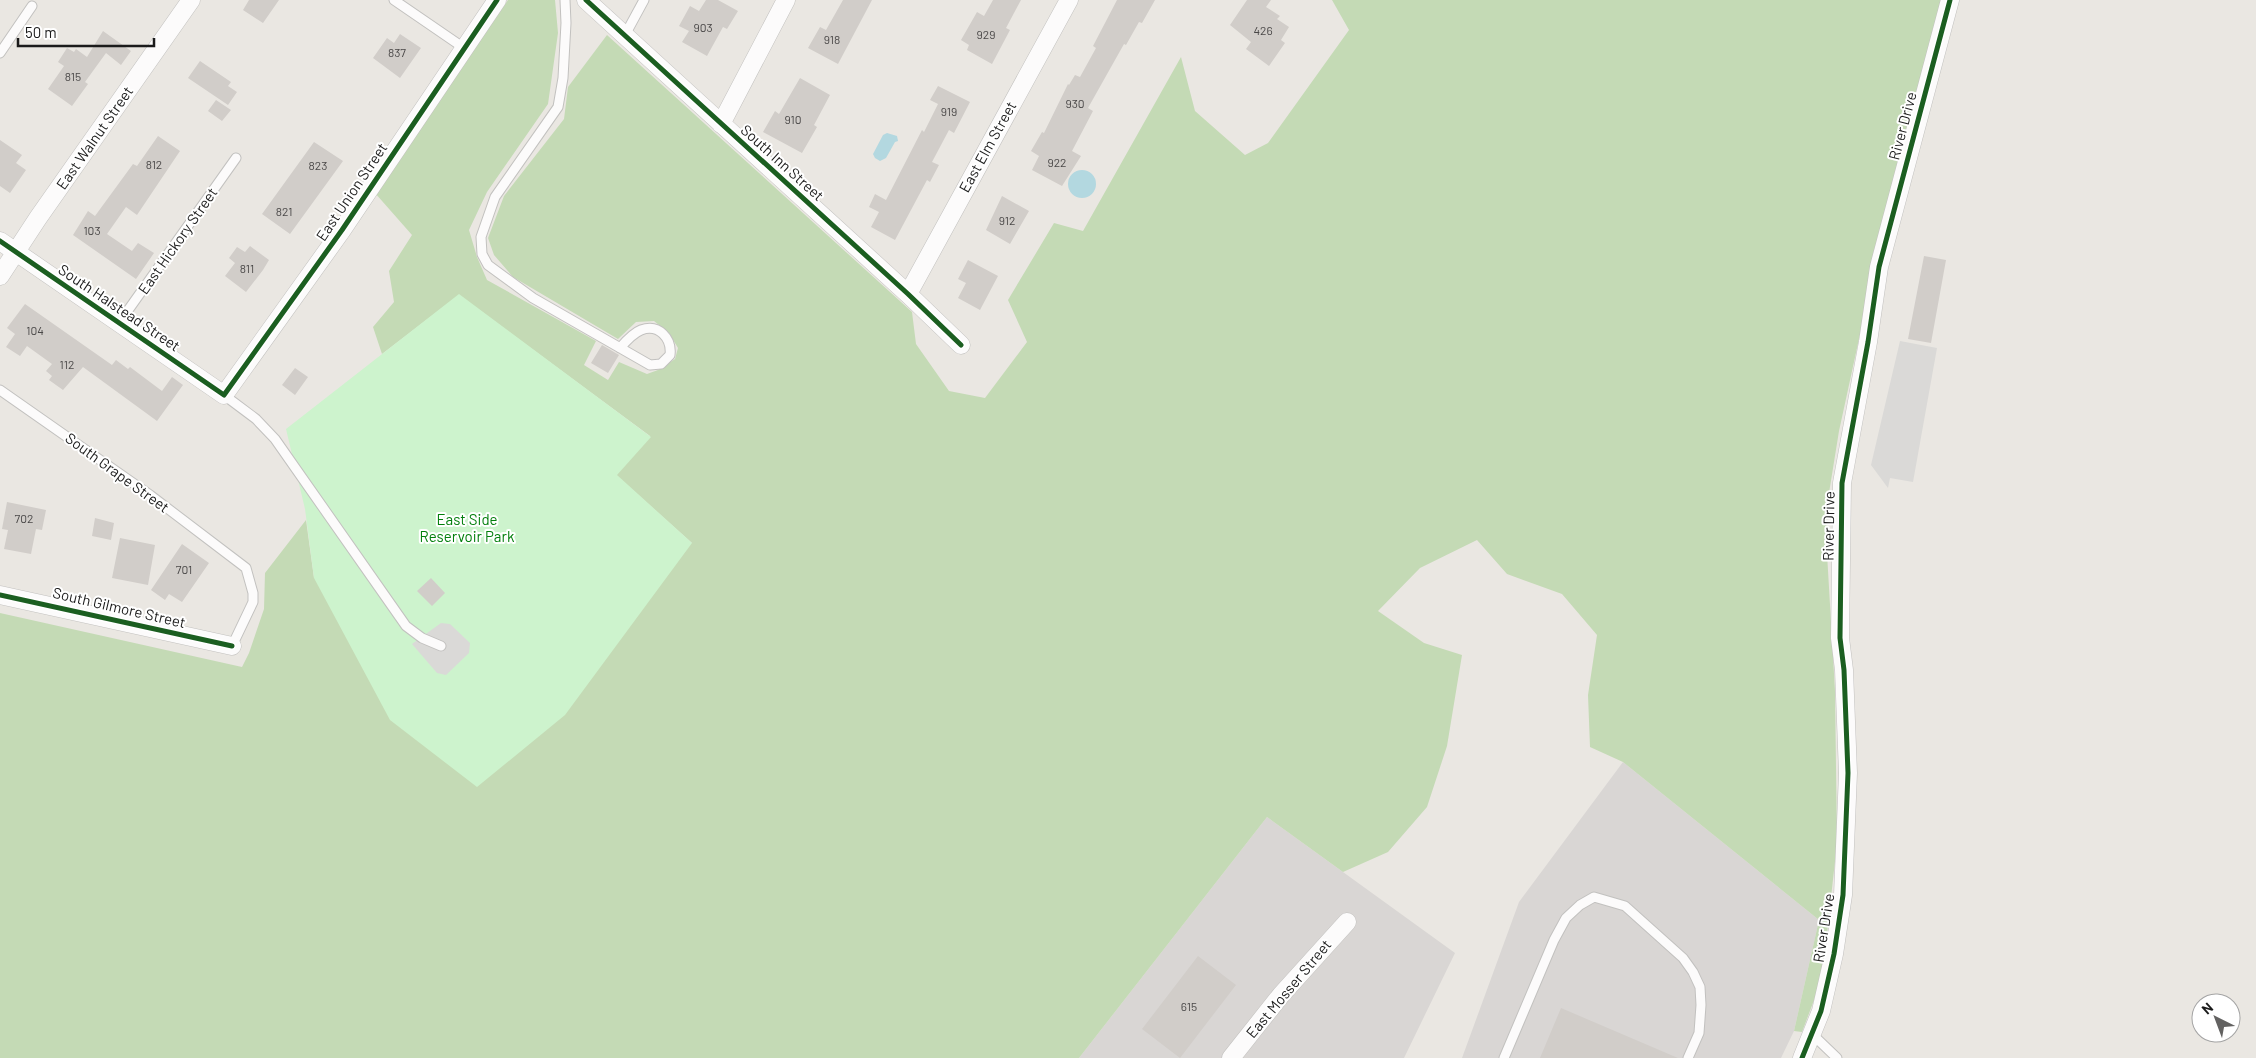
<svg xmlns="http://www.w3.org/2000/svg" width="2256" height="1058" font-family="Barlow,sans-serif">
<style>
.residential{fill:#d9d6d4}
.forest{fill:#c4dab5}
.park{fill:#cdf3cd}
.parking{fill:#dad9d7}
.water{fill:#b3d8e0}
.building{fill:#d1cdc9}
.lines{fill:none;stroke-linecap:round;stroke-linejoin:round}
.lane-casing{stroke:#c2c1bf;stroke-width:11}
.street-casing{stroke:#c2c1bf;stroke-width:19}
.lane{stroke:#fcfbfb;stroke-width:9}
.street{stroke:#fcfbfb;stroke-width:18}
.cycleway-casing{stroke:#fff;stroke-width:8}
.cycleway{stroke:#1b5e20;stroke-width:5}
.labels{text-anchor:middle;stroke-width:4;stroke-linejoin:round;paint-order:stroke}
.number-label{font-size:12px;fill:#4a4848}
.street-label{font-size:15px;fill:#1b1b1b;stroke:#fff}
.park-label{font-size:15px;fill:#037f0c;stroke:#fff}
</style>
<rect width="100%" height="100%" fill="#eae7e2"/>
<!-- residential -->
<path class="residential" d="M1623 762 1819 920 1794 1031 1781 1058H1462L1519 902Z
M1267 817 1455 953 1404 1058H1079Z"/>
<!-- forest -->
<path class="forest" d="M508 0H555L558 33 548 104 487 192 469 230 477 257 487 280 596 341 584 365 608 380 619 362 647 374 658 370 675 359 678 348 669 333 654 321 636 322 618 339 513 277 494 255 488 238 504 196 564 119 568 87 607 35 912 312 916 344 949 391 985 398 1027 342 1008 300 1054 223 1083 231 1181 57 1195 111 1245 155 1268 143 1349 30 1332 0H1953L1867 302 1839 431 1829 493 1826 536 1835 691 1837 843 1822 979 1802 1032 1794 1031 1819 920 1623 762 1590 747 1588 695 1597 635 1562 594 1507 574 1477 540 1420 568 1378 611 1424 643 1462 655 1447 746 1427 807 1388 852 1343 872 1267 817 1079 1058H0V613L242 667 249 653 264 609 265 573 306 520 314 578 692 543 616 475 650 436 459 295 382 354 373 327 394 302 389 271 412 235 375 193Z"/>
<!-- park -->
<path class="park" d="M459 294 651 437 617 475 692 543 565 715 477 787 390 720 314 578 305 509 286 429Z"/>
<!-- parking -->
<path class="parking" d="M1900 341 1937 348 1913 482 1890 478 1888 488 1871 465Z
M441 623 450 624 470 643 469 653 446 675 437 673 412 644Z"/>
<!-- water -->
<path class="water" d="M887 133 897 136 898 141 895 142 886 158 880 161 875 158 873 154 883 135Z
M1068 184a14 14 0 1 1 28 0a14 14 0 1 1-28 0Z"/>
<!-- building -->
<path class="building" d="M249 0H279L263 23 243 10Z
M706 0H718L738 11 727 29 723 27 707 56 682 42 689 31 679 26 690 6 699 11Z
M843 0H872L838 64 808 48 820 27 826 30Z
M993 0H1021L1006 28 1010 30 992 64 967 50 969 45 961 40 977 12 984 16Z
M1117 0H1155L1142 23 1139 22 1126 45 1124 44 1088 108 1093 111 1072 151 1081 156 1062 186 1032 170 1039 156 1031 151 1042 132 1044 133 1068 84 1069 85 1075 75 1080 77 1096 48 1093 46Z
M1247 0H1271L1266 7 1280 16 1277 19 1289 27 1281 40 1285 43 1269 66 1246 49 1251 42 1230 25Z
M103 31 131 51 121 65 106 53 85 82 88 84 72 106 48 89 64 66 58 62 67 48 74 52 76 49 87 57Z
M400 34 421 48 400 78 373 58 387 38 394 43Z
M200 61 231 82 228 86 237 92 228 105 188 78Z
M800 78 830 95 814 125 817 127 802 153 763 132 775 111 779 114Z
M938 86 970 102 954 133 949 130 932 162 939 165 930 182 927 180 895 240 871 227 879 212 869 207 875 194 886 200 922 130 924 132 938 104 930 100Z
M216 100 231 110 222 121 208 111Z
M158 136 180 151 137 215 126 207 107 234 132 251 138 243 154 253 136 279 73 235 88 211 95 216 133 164 137 166Z
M0 140 22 155 16 163 26 170 10 193 0 186Z
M314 142 343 161 290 234 262 214Z
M1002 196 1029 211 1010 244 986 230Z
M250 246 269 260 263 270 246 292 225 276 235 263 229 258 237 247 245 252Z
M1924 256 1946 260 1931 343 1908 339Z
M968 260 998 276 980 310 958 298 966 283 958 279Z
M25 304 112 365 116 360 128 369 130 367 162 391 172 377 183 385 157 421 83 367 63 390 49 380 52 376 46 371 52 364 27 346 20 356 6 347 15 334 7 328Z
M602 345 619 355 608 373 591 363Z
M295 368 308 377 295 395 282 385Z
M7 502 46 510 42 530 36 529 31 554 4 549 8 530 2 529Z
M95 518 114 523 111 540 92 536Z
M120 538 155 545 148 585 112 578Z
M182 544 209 563 182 602 169 594 165 600 151 590Z
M431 578 445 593 432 606 417 591Z
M1198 956 1236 985 1180 1058 1142 1029Z
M1561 1008 1678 1058H1540Z"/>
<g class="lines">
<!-- lane casing -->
<g class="lane-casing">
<path id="lane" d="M394 0 464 48
M565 0 566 23 563 78 558 107 495 197 481 237 482 254 488 265 533 298 650 365 661 364 670 355C672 339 659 323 641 330 633 333 626 341 620 348
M625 35 644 0
M0 53 32 6
M119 323 236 158
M0 390 150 495 246 568 253 593V602L232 646
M224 395 256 419 275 439 406 626 422 638 441 646
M1813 1035 1837 1058
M1504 1058 1554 940 1566 918 1580 905 1594 897 1625 906 1683 958 1693 972 1700 987 1701 1005 1699 1033 1688 1058"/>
</g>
<!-- street casing -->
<g class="street-casing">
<path id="street" d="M586 0 908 294 961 345
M721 124 786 0
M0 241 224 395 342 230 497 0
M0 276 38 218 191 0
M908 294 1069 0
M0 595 232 646
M1231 1058 1281 995 1347 922
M1802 1058 1821 1011 1834 954 1843 895 1848 773 1844 670 1840 638 1842 483 1868 342 1879 267 1950 0"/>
</g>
<!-- lane -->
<use href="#lane" class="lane"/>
<!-- street -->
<use href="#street" class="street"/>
<!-- cycleway casing -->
<g class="cycleway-casing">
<path id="cycleway" d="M586 0 908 294 961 345
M0 241 224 395 342 230 497 0
M0 595 232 646
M1802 1058 1821 1011 1834 954 1843 895 1848 773 1844 670 1840 638 1842 483 1868 342 1879 267 1950 0"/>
</g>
<!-- cycleway -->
<use href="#cycleway" class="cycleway"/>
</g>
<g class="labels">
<!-- number labels -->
<g class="number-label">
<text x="703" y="32">903</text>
<text x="1263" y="35">426</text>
<text x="986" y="39">929</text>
<text x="832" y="44">918</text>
<text x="397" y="57">837</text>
<text x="73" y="81">815</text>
<text x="1075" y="108">930</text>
<text x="949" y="116">919</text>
<text x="793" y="124">910</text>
<text x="1057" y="167">922</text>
<text x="154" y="169">812</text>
<text x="318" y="170">823</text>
<text x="284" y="216">821</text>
<text x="1007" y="225">912</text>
<text x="92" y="235">103</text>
<text x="247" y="273">811</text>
<text x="35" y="335">104</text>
<text x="67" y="369">112</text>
<text x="24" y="523">702</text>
<text x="184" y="574">701</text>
<text x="1189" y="1011">615</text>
</g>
<!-- street labels -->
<g class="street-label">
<text transform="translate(1903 126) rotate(-75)" y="5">River Drive</text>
<text transform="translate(95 138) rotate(-55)" y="5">East Walnut Street</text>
<text transform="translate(988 147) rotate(-61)" y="5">East Elm Street</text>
<text transform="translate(782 163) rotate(42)" y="5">South Inn Street</text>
<text transform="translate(352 192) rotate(-56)" y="5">East Union Street</text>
<text transform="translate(178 241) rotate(-55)" y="5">East Hickory Street</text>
<text transform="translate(119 308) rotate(34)" y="5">South Halstead Street</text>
<text transform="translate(117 473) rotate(36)" y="5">South Grape Street</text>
<text transform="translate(1829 526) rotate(-89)" y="5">River Drive</text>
<text transform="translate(119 608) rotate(13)" y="5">South Gilmore Street</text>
<text transform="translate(1824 928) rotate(-81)" y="5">River Drive</text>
<text transform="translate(1289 989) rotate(-50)" y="5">East Mosser Street</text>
</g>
<!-- park labels -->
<g class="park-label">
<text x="467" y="525">East Side<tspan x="467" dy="17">Reservoir Park</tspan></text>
</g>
</g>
<!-- north arrow -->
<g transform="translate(2216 1018) rotate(318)"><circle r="24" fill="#ffffff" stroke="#a4a4a4"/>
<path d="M0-4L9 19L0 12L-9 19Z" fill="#636261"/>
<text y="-8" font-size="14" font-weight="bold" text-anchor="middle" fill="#1b1b1b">N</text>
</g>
<!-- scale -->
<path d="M18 38v8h136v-8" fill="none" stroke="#1b1b1b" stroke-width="2.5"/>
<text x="25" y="38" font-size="15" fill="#1b1b1b" stroke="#ffffff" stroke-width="4" paint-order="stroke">50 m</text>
</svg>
